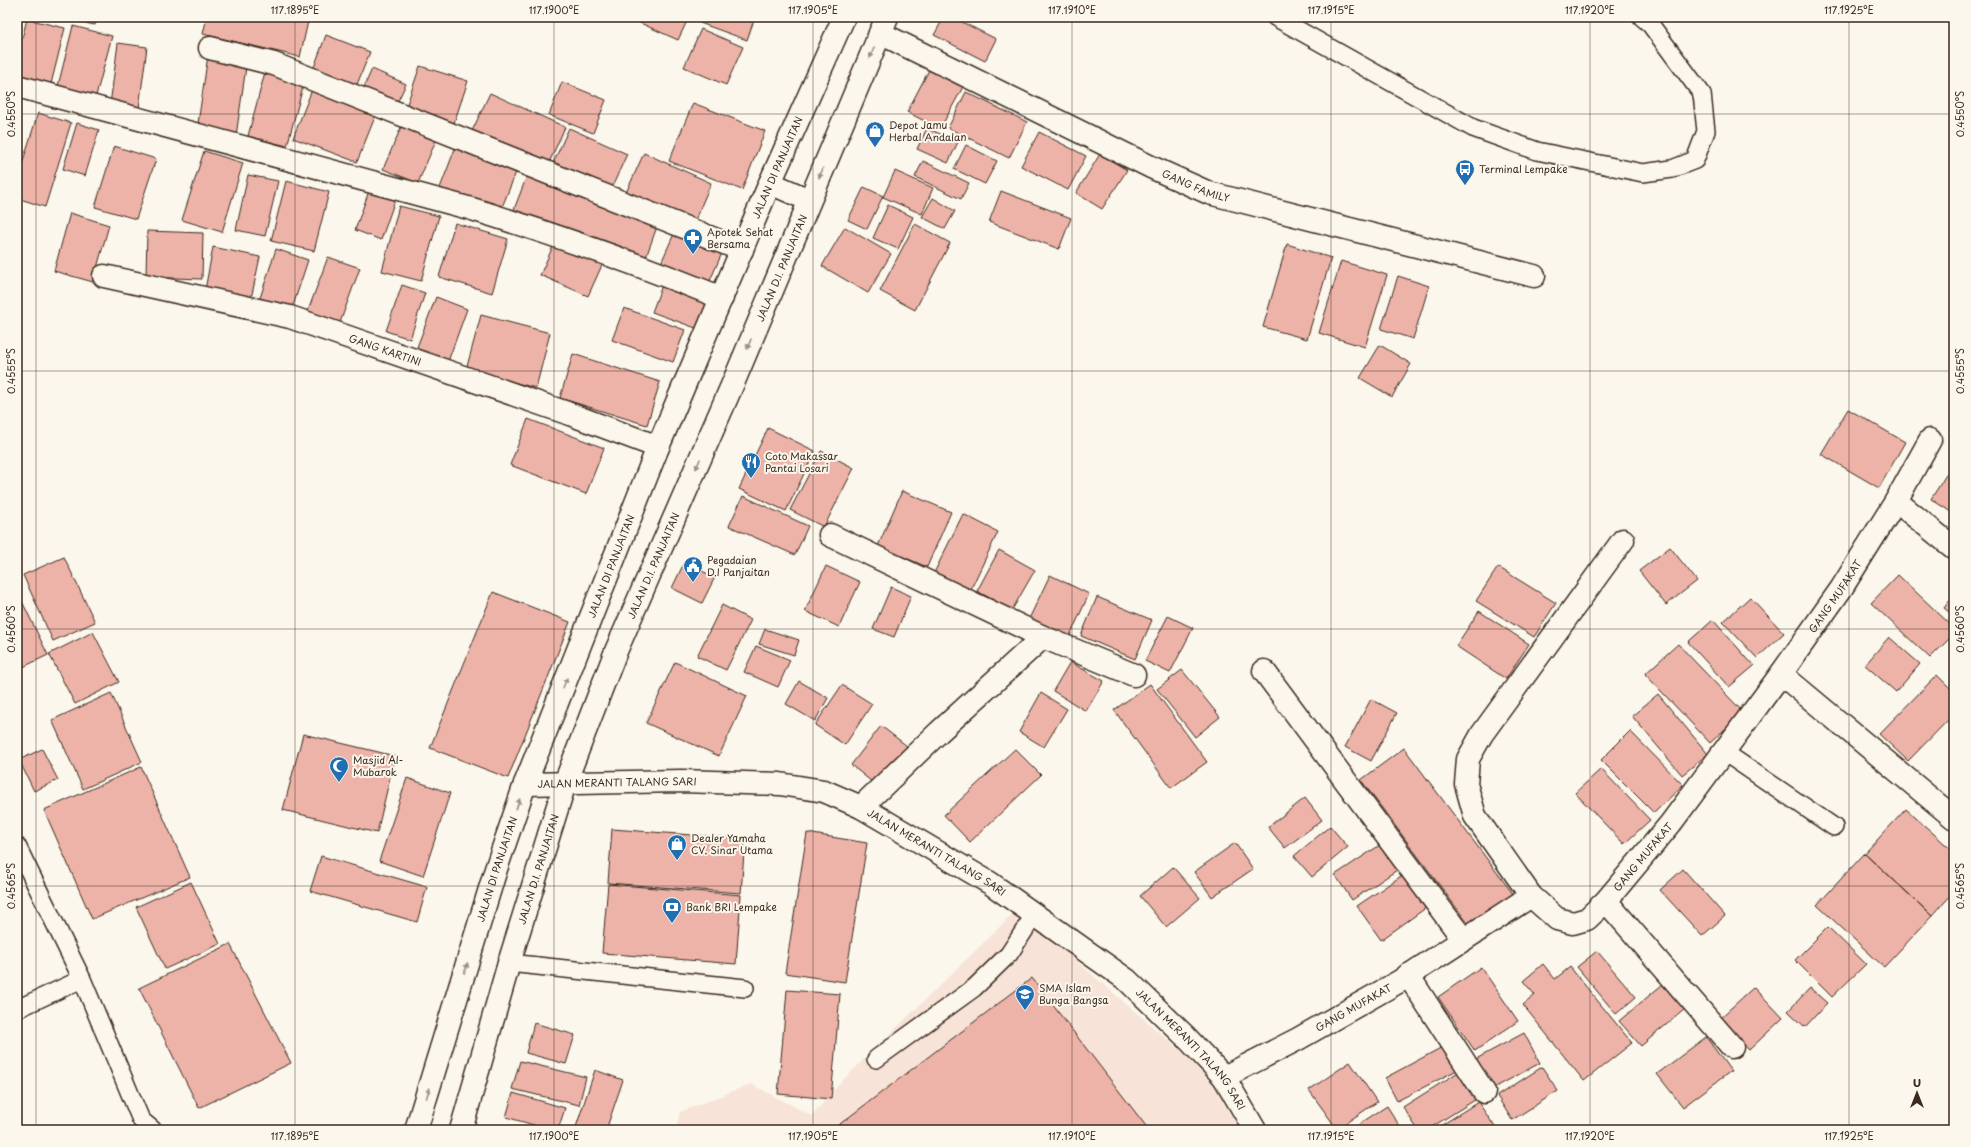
<svg xmlns="http://www.w3.org/2000/svg" width="1971" height="1147" font-family="'Playpen Sans',sans-serif">
<style>
.built{fill:#f7e3d8}
.building{fill:#edb3a8;stroke:#3b2a1e}
.lines{fill:none;stroke-linecap:round;stroke-linejoin:round}
.lane-casing{stroke:#3b2a1e;stroke-width:20}
.street-casing{stroke:#3b2a1e;stroke-width:25}
.secondary-casing{stroke:#3b2a1e;stroke-width:25}
.highway-casing{stroke:#3b2a1e;stroke-width:25}
.lane{stroke:#fbf7ec;stroke-width:17}
.street{stroke:#fbf7ec;stroke-width:22}
.secondary{stroke:#fbf7ec;stroke-width:22}
.highway{stroke:#fbf7ec;stroke-width:22}
.oneway{fill:#9b9085}
.ticks{fill:none;stroke:#3b2a1e;stroke-width:1;stroke-opacity:0.45}
.labels{text-anchor:middle;stroke-width:4;stroke-linejoin:round;paint-order:stroke}
.poi-label{font-size:10px;fill:#3b2a1e;stroke:#fbf7ec;text-anchor:start}
.street-label{font-size:10px;fill:#3b2a1e;stroke:#fbf7ec}
.neatline{fill:none;stroke:#3b2a1e;stroke-width:1.5}
.ticks-label{font-size:10px;text-anchor:middle;fill:#3b2a1e}
</style>
<rect width="100%" height="100%" fill="#fbf7ec"/>
<filter id="ink" filterUnits="userSpaceOnUse"><feTurbulence type="fractalNoise" baseFrequency=".025" numOctaves="2"/><feDisplacementMap in="SourceGraphic" scale="8" xChannelSelector="R" yChannelSelector="G"/><feConvolveMatrix kernelMatrix="1 2 1 2 8 2 1 2 1" color-interpolation-filters="sRGB"/></filter>
<g filter="url(#ink)">
<!-- built -->
<path class="built" d="M1013 914 1060 947 1210 1076 1239 1130H676L680 1112 751 1084 812 1116 841 1082Z"/>
<!-- building -->
<path class="building" d="M17 17H22L17 41Z
M54 17H97L95 25Z
M207 17H309L300 57 203 34Z
M640 17H689L678 40 638 22Z
M702 17H755L747 40 700 23Z
M944 17H952L996 39 985 61 934 35Z
M27 19 65 28 51 84 17 75V58Z
M73 26 112 36 96 96 58 86Z
M701 29 743 47 726 85 684 67Z
M326 35 370 52 356 87 313 70Z
M118 43 147 47 139 108 110 105Z
M208 55 247 60 236 136 197 130Z
M420 66 468 81 454 123 406 107Z
M930 68 964 85 940 129 907 112Z
M372 69 406 84 394 109 361 94Z
M265 72 304 83 287 146 248 136Z
M562 82 606 100 593 133 549 115Z
M313 87 377 112 357 162 293 138Z
M966 92 1027 122 1009 158 948 128Z
M490 93 565 127 548 165 472 131Z
M693 103 765 131 742 190 669 161Z
M38 113 71 123 45 207 17 198V180Z
M77 123 99 130 85 176 63 169Z
M403 123 437 138 418 183 383 169Z
M569 128 627 154 609 194 551 168Z
M927 128 958 142 948 163 917 149Z
M1039 132 1086 156 1068 190 1021 166Z
M458 141 519 165 500 212 440 188Z
M966 145 997 161 985 184 954 169Z
M114 146 156 159 136 219 95 207Z
M204 151 243 163 222 232 182 220Z
M644 153 711 183 693 225 625 195Z
M1100 154 1127 170 1102 209 1076 193Z
M923 161 969 183 961 199 915 177Z
M895 171 933 188 922 214 883 197Z
M528 173 659 221 645 260 513 212Z
M248 175 278 181 265 236 236 230Z
M286 181 329 192 314 251 271 241Z
M864 187 883 196 867 229 848 220Z
M369 191 395 200 381 240 355 230Z
M1001 191 1071 218 1059 249 989 222Z
M933 198 955 211 945 229 922 217Z
M888 205 913 217 898 249 873 238Z
M399 206 439 216 421 281 382 271Z
M70 213 109 225 93 282 54 271Z
M455 223 508 239 492 293 439 277Z
M915 224 950 243 915 310 880 291Z
M677 227 725 246 709 283 661 263Z
M845 227 891 254 868 293 822 266Z
M147 231 203 233 202 279 146 277Z
M555 242 603 263 588 296 540 275Z
M1287 244 1331 258 1307 339 1263 327Z
M213 247 260 257 251 299 205 290Z
M276 249 308 260 292 309 260 298Z
M328 257 360 268 338 328 306 316Z
M1341 261 1387 275 1365 347 1319 333Z
M1398 276 1429 286 1413 339 1381 329Z
M664 280 715 298 704 331 652 312Z
M402 285 425 293 410 339 386 331Z
M436 297 467 309 446 367 414 355Z
M624 308 685 330 673 362 612 340Z
M481 315 550 333 536 388 466 370Z
M1380 345 1411 364 1392 397 1360 378Z
M573 354 660 382 647 425 560 398Z
M1848 409 1905 442 1879 488 1821 454Z
M528 419 604 448 586 494 510 465Z
M768 428 815 451 786 511 739 489Z
M821 451 854 468 824 527 790 510Z
M1954 462V514L1931 499Z
M902 491 951 512 927 567 878 546Z
M743 496 808 526 795 555 729 526Z
M963 514 998 532 969 593 933 575Z
M1670 547 1697 581 1666 605 1639 571Z
M999 550 1035 570 1012 610 977 591Z
M64 557 95 622 53 641 23 575Z
M684 563 715 577 702 603 672 588Z
M826 566 860 582 839 627 805 611Z
M1498 567 1556 603 1534 637 1476 601Z
M1050 575 1089 594 1068 640 1028 621Z
M1898 575 1954 628V634L1930 658 1871 603Z
M891 587 911 596 894 637 873 629Z
M17 591 48 655 17 670Z
M493 592 570 622 508 778 430 748Z
M1954 595V616L1944 608Z
M1097 597 1152 620 1135 659 1081 636Z
M1750 597 1784 633 1757 658 1723 622Z
M722 605 751 620 726 670 697 656Z
M1479 611 1529 644 1506 679 1456 646Z
M1168 616 1193 628 1170 673 1145 661Z
M1713 620 1754 666 1729 687 1688 642Z
M765 629 799 640 794 655 759 644Z
M93 632 119 682 75 704 49 654Z
M1889 637 1920 664 1896 692 1865 665Z
M1678 644 1743 712 1710 743 1645 674Z
M756 646 790 660 778 687 744 672Z
M675 662 747 696 719 756 646 723Z
M1070 662 1104 681 1086 711 1053 691Z
M1182 670 1220 717 1195 737 1157 689Z
M1937 675 1954 692V714L1908 761 1879 734Z
M799 681 828 698 815 721 786 704Z
M1150 684 1207 762 1171 788 1114 710Z
M842 685 872 704 845 745 815 725Z
M111 693 142 762 83 789 52 720Z
M1041 693 1067 709 1044 747 1019 732Z
M1658 694 1708 754 1682 775 1632 716Z
M1371 699 1397 713 1371 761 1345 747Z
M881 726 907 746 877 786 851 765Z
M1630 731 1683 785 1654 813 1601 760Z
M303 734 395 756 377 833 283 810Z
M1404 748 1513 894 1470 926 1361 780Z
M42 749 58 780 34 791 19 760Z
M1015 749 1041 775 970 842 944 815Z
M141 767 190 877 92 919 44 810Z
M1601 769 1650 820 1624 844 1575 793Z
M407 778 450 793 423 876 379 861Z
M1954 778V787L1949 783Z
M1305 798 1322 820 1285 848 1268 827Z
M1906 809 1954 852V892L1932 916 1865 853Z
M1330 826 1348 847 1312 877 1294 856Z
M612 829 745 839 741 893 608 883Z
M807 833 867 843 845 982 785 973Z
M1386 841 1403 866 1352 900 1335 875Z
M1235 843 1253 869 1212 897 1194 872Z
M1865 853 1932 916 1884 967 1817 905Z
M321 856 427 887 417 922 310 891Z
M1173 867 1200 898 1166 927 1140 896Z
M1683 869 1725 916 1702 936 1660 890Z
M1407 872 1430 905 1381 940 1357 906Z
M191 882 220 944 165 969 136 907Z
M608 884 741 895 736 964 602 953Z
M1828 927 1866 964 1832 997 1795 960Z
M230 944 291 1063 199 1108 139 988Z
M1597 951 1636 997 1616 1014 1577 967Z
M1543 964 1555 979 1570 967 1632 1043 1584 1081 1523 1005 1535 995 1523 981Z
M1481 967 1518 1021 1475 1051 1438 997Z
M1032 978 1149 1130H832Z
M1663 984 1685 1009 1641 1046 1619 1021Z
M1754 987 1783 1018 1749 1050 1719 1019Z
M1810 988 1827 1003 1805 1027 1788 1011Z
M787 990 840 994 831 1099 778 1094Z
M534 1023 575 1035 566 1064 526 1053Z
M1524 1033 1540 1063 1492 1089 1476 1059Z
M1706 1037 1731 1071 1683 1107 1657 1074Z
M1446 1045 1459 1069 1397 1101 1385 1078Z
M520 1061 586 1077 579 1105 512 1089Z
M1350 1062 1377 1102 1337 1129 1309 1090Z
M1542 1067 1558 1091 1512 1120 1497 1096Z
M595 1070 623 1080 606 1130H575Z
M1460 1071 1478 1098 1427 1130H1418L1403 1107Z
M513 1093 565 1108 558 1130H551L506 1117Z
M1478 1102 1497 1130H1434Z
M1387 1106 1402 1130H1350Z
M500 1128 514 1130H500Z"/>
<g class="lines">
<!-- lane casing -->
<g class="lane-casing">
<path id="lane" d="M1275 17 1473 128 1537 151 1643 173 1672 169 1695 160 1706 131 1702 94 1650 24 1642 17
M1724 752 1834 827
M17 846 82 979 141 1120 153 1130
M509 963 745 988
M17 1009 82 979
M876 1059 974 988 1009 954 1035 914"/>
</g>
<!-- street casing -->
<g class="street-casing">
<g id="street">
<path id="s1" d="M880 33 1151 167 1209 193 1534 276"/>
<path d="M210 48 274 64 742 250"/>
<path d="M17 86 472 209C557 235 640 265 722 298"/>
<path id="s2" d="M104 276 290 317 567 413 658 447"/>
<path d="M1896 501 1954 548"/>
<path d="M830 535 1043 637 1134 675"/>
<path id="s3" d="M1623 540 1482 734 1468 759 1466 784 1475 816 1531 896 1557 919 1573 923 1587 919 1606 901 1671 823 1781 674 1841 589 1896 501 1930 440"/>
<path d="M1264 671 1463 939"/>
<path d="M1781 674 1954 818"/>
<path d="M861 807 939 732 1043 637"/>
<path d="M1606 901 1732 1047"/>
<path d="M1408 975 1484 1092"/>
<path id="s4" d="M1224 1077 1298 1039 1400 981 1531 896"/>
</g>
</g>
<!-- secondary casing -->
<g class="secondary-casing">
<g id="secondary">
<path id="s5" d="M525 784 681 781 780 784 824 791 861 807 990 883 1127 980 1186 1037 1224 1077 1255 1130"/>
</g>
</g>
<!-- highway casing -->
<g class="highway-casing">
<g id="highway">
<path d="M770 183 809 200"/>
<path id="s6" d="M416 1130 496 869 525 784 658 447 770 183 844 17"/>
<path id="s7" d="M461 1130 509 963 565 783 616 651 734 381 887 17"/>
</g>
</g>
<!-- lane -->
<use href="#lane" class="lane"/>
<!-- street -->
<use href="#street" class="street"/>
<!-- secondary -->
<use href="#secondary" class="secondary"/>
<!-- highway -->
<use href="#highway" class="highway"/>
</g>
<!-- one-way arrows -->
<defs><path id="oneway-solid" d="M-6-.8H1V-3.2L6.5 0L1 3.2V.8H-6Z"/></defs>
<g class="oneway">
<use href="#oneway-solid" transform="translate(872 53) rotate(113)"/>
<use href="#oneway-solid" transform="translate(821 173) rotate(113)"/>
<use href="#oneway-solid" transform="translate(749 344) rotate(113)"/>
<use href="#oneway-solid" transform="translate(698 464) rotate(113)"/>
<use href="#oneway-solid" transform="translate(565 683) rotate(-68)"/>
<use href="#oneway-solid" transform="translate(518 804) rotate(-71)"/>
<use href="#oneway-solid" transform="translate(466 968) rotate(-73)"/>
<use href="#oneway-solid" transform="translate(428 1093) rotate(-73)"/>
</g>
</g>
<!-- ticks -->
<path class="ticks" d="M36 17V1130M295 17V1130M554 17V1130M813 17V1130M1072 17V1130M1331 17V1130M1590 17V1130M1849 17V1130M17 114H1954M17 371H1954M17 629H1954M17 886H1954"/>
<!-- icons -->
<defs>
<g id="shop-pin" transform="scale(1)"><path d="M0 17L-7.5 6A9.5 9.5 0 1 1 7.5 6Z" fill="#1f6fb2" stroke="#fbf7ec"/><path d="M-5-2.5h2.3a2.7 3.5 0 0 1 5.4 0H5L5.5 6h-11ZM-1.5-2.5h3a1.5 2.3 0 0 0-3 0Z" fill="#fff"/></g>
<g id="bus-pin" transform="scale(1)"><path d="M0 17L-7.5 6A9.5 9.5 0 1 1 7.5 6Z" fill="#1f6fb2" stroke="#fbf7ec"/><path d="M-5-6H5V4H4V6H2V4H-2V6H-4V4H-5ZM-3.5-4V0h7V-4ZM-3.5 1.2v1.5H-2V1.2ZM2 1.2v1.5H3.5V1.2Z" fill="#fff"/></g>
<g id="pharmacy-pin" transform="scale(1)"><path d="M0 17L-7.5 6A9.5 9.5 0 1 1 7.5 6Z" fill="#1f6fb2" stroke="#fbf7ec"/><path d="M-2-6h4v4h4v4h-4v4h-4v-4h-4v-4h4Z" fill="#fff"/></g>
<g id="restaurant-pin" transform="scale(1)"><path d="M0 17L-7.5 6A9.5 9.5 0 1 1 7.5 6Z" fill="#1f6fb2" stroke="#fbf7ec"/><path d="M-5-6h1v4h1v-4h1v4h1v-4h1v5L-1.5 .5V6h-2V.5L-5-1ZM5-6V6H3V1.5H1.5Q1.5-4 5-6Z" fill="#fff"/></g>
<g id="civic-pin" transform="scale(1)"><path d="M0 17L-7.5 6A9.5 9.5 0 1 1 7.5 6Z" fill="#1f6fb2" stroke="#fbf7ec"/><path d="M-.6-6.5H3V-4.5H.6V-3L4-1V1h2V6H-6V1h2V-1L-.6-3ZM-1.2 2.5V6h2.4V2.5Z" fill="#fff"/></g>
<g id="mosque-pin" transform="scale(1)"><path d="M0 17L-7.5 6A9.5 9.5 0 1 1 7.5 6Z" fill="#1f6fb2" stroke="#fbf7ec"/><path d="M3.5-4.9A6 6 0 1 0 3.5 4.9A5 5 0 1 1 3.5-4.9Z" fill="#fff"/></g>
<g id="bank-pin" transform="scale(1)"><path d="M0 17L-7.5 6A9.5 9.5 0 1 1 7.5 6Z" fill="#1f6fb2" stroke="#fbf7ec"/><path d="M-6-4H6V4H-6ZM0-2.3a2.3 2.3 0 1 0 0 4.6a2.3 2.3 0 1 0 0-4.6Z" fill="#fff"/></g>
<g id="school-pin" transform="scale(1)"><path d="M0 17L-7.5 6A9.5 9.5 0 1 1 7.5 6Z" fill="#1f6fb2" stroke="#fbf7ec"/><path d="M0-5L7-2L0 1L-7-2ZM-4 1L0 2.5L4 1V4Q0 6-4 4Z" fill="#fff"/></g>
</defs>
<g fill-rule="evenodd">
<use href="#shop-pin" x="875" y="131"/>
<use href="#bus-pin" x="1465" y="169"/>
<use href="#pharmacy-pin" x="693" y="238"/>
<use href="#restaurant-pin" x="751" y="462"/>
<use href="#civic-pin" x="693" y="566"/>
<use href="#mosque-pin" x="339" y="766"/>
<use href="#shop-pin" x="677" y="844"/>
<use href="#bank-pin" x="672" y="907"/>
<use href="#school-pin" x="1025" y="994"/>
</g>
<g class="labels">
<!-- poi labels -->
<g class="poi-label">
<text x="889" y="129">Depot Jamu<tspan x="889" dy="12">Herbal Andalan</tspan></text>
<text x="1479" y="173">Terminal Lempake</text>
<text x="707" y="236">Apotek Sehat<tspan x="707" dy="12">Bersama</tspan></text>
<text x="765" y="460">Coto Makassar<tspan x="765" dy="12">Pantai Losari</tspan></text>
<text x="707" y="564">Pegadaian<tspan x="707" dy="12">D.I Panjaitan</tspan></text>
<text x="353" y="764">Masjid Al-<tspan x="353" dy="12">Mubarok</tspan></text>
<text x="691" y="842">Dealer Yamaha<tspan x="691" dy="12">CV. Sinar Utama</tspan></text>
<text x="686" y="911">Bank BRI Lempake</text>
<text x="1039" y="992">SMA Islam<tspan x="1039" dy="12">Bunga Bangsa</tspan></text>
</g>
<!-- street labels -->
<g class="street-label">
<text dy="4" stroke="none"><textPath href="#s6" startOffset="1029">JALAN DI PANJAITAN</textPath></text>
<text dy="4" stroke="none"><textPath href="#s1" startOffset="351">GANG FAMILY</textPath></text>
<text dy="4" stroke="none"><textPath href="#s7" startOffset="921">JALAN D.I. PANJAITAN</textPath></text>
<text dy="4" stroke="none"><textPath href="#s2" startOffset="291">GANG KARTINI</textPath></text>
<text dy="4" stroke="none"><textPath href="#s7" startOffset="597">JALAN D.I. PANJAITAN</textPath></text>
<text dy="4" stroke="none"><textPath href="#s6" startOffset="597">JALAN DI PANJAITAN</textPath></text>
<text dy="4" stroke="none"><textPath href="#s3" startOffset="898">GANG MUFAKAT</textPath></text>
<text dy="4" stroke="none"><textPath href="#s5" startOffset="92">JALAN MERANTI TALANG SARI</textPath></text>
<text dy="4" stroke="none"><textPath href="#s5" startOffset="428">JALAN MERANTI TALANG SARI</textPath></text>
<text dy="4" stroke="none"><textPath href="#s3" startOffset="574">GANG MUFAKAT</textPath></text>
<text dy="4" stroke="none"><textPath href="#s6" startOffset="273">JALAN DI PANJAITAN</textPath></text>
<text dy="4" stroke="none"><textPath href="#s7" startOffset="272">JALAN D.I. PANJAITAN</textPath></text>
<text dy="4" stroke="none"><textPath href="#s4" startOffset="147">GANG MUFAKAT</textPath></text>
<text dy="4" stroke="none"><textPath href="#s5" startOffset="752">JALAN MERANTI TALANG SARI</textPath></text>
</g>
</g>
<!-- margin -->
<rect width="1971" height="1147" fill="none" stroke="#fbf7ec" stroke-width="44"/>
<!-- north arrow -->
<g transform="translate(1917 1093)" stroke="#fbf7ec" stroke-width="3" paint-order="stroke">
<path d="M0-3L7 15L0 10L-7 15Z" fill="#3b2a1e"/>
<text y="-6" font-size="11" font-weight="bold" text-anchor="middle" fill="#3b2a1e">U</text>
</g>
<rect x="22" y="22" width="1927" height="1103" class="neatline"/>
<g class="ticks-label">
<text x="295" y="14">117.1895°E</text>
<text x="554" y="14">117.1900°E</text>
<text x="813" y="14">117.1905°E</text>
<text x="1072" y="14">117.1910°E</text>
<text x="1331" y="14">117.1915°E</text>
<text x="1590" y="14">117.1920°E</text>
<text x="1849" y="14">117.1925°E</text>
<text transform="translate(11 114) rotate(-90)" y="4">0.4550°S</text>
<text transform="translate(1960 114) rotate(-90)" y="4">0.4550°S</text>
<text transform="translate(11 371) rotate(-90)" y="4">0.4555°S</text>
<text transform="translate(1960 371) rotate(-90)" y="4">0.4555°S</text>
<text transform="translate(11 629) rotate(-90)" y="4">0.4560°S</text>
<text transform="translate(1960 629) rotate(-90)" y="4">0.4560°S</text>
<text transform="translate(11 886) rotate(-90)" y="4">0.4565°S</text>
<text transform="translate(1960 886) rotate(-90)" y="4">0.4565°S</text>
<text x="295" y="1140">117.1895°E</text>
<text x="554" y="1140">117.1900°E</text>
<text x="813" y="1140">117.1905°E</text>
<text x="1072" y="1140">117.1910°E</text>
<text x="1331" y="1140">117.1915°E</text>
<text x="1590" y="1140">117.1920°E</text>
<text x="1849" y="1140">117.1925°E</text>
</g>
</svg>
